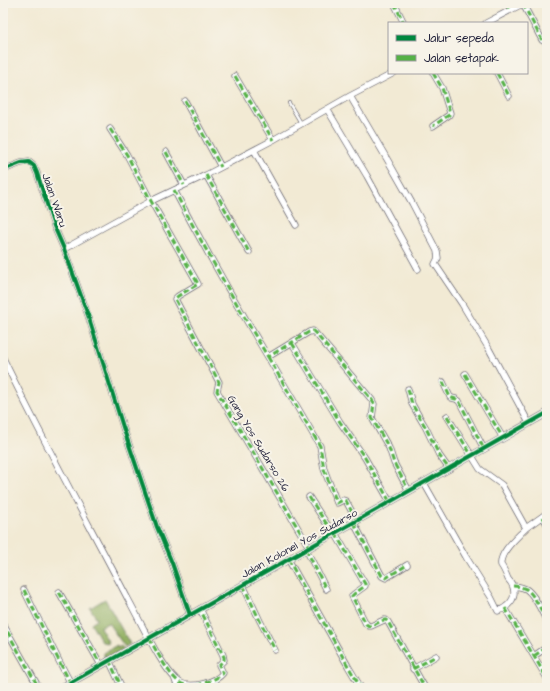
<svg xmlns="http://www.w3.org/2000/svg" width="550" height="691" font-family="'Architects Daughter',sans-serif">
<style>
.forest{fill:#93b063;stroke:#5a694f}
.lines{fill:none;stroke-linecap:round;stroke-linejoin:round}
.service-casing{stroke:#6b6871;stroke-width:4}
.minor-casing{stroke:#6b6871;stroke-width:7}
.tertiary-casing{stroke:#6b6871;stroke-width:8}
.service{stroke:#fff;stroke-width:2.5}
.minor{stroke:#fff;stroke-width:5.5}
.tertiary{stroke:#fff;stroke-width:7}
.quiet{stroke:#55b146;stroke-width:3;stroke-dasharray:6 3;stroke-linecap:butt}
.cycleway-casing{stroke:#f7f3e8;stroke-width:6}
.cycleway{stroke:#00873e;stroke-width:4}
.labels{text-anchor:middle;stroke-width:4;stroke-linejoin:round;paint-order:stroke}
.street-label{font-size:11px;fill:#22223b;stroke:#f7f3e8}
</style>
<rect width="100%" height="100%" fill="#f7f3e8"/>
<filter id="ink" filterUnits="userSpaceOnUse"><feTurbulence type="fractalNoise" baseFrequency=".025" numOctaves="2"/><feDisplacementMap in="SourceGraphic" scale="8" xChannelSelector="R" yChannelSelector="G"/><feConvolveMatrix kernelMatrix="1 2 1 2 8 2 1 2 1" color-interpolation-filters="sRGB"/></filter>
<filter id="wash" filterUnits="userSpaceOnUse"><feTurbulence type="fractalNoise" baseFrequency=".012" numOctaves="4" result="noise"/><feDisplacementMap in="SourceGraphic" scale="16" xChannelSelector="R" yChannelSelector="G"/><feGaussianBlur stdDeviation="0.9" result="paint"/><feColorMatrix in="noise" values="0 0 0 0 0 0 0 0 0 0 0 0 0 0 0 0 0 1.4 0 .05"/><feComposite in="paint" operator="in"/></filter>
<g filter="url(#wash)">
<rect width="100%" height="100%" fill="#f2ead4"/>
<!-- forest -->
<path class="forest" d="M105 599 130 644 125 647 108 623 100 627 109 643 102 642 91 623 97 619 90 608Z
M117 645 118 648 121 646 124 649 106 659 103 653Z"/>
</g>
<g filter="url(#ink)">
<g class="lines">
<!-- service casing -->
<g class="service-casing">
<path id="service" d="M289 103 301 123"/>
</g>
<!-- minor casing -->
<g class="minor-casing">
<path id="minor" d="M394 3 404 23
M507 3 511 10
M523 4 542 40
M486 23 524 3
M433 73 442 88 450 113 449 115 433 126
M497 73 509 96
M235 76 273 140
M350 96 387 159 412 203 437 251 438 258 435 264 462 304 489 349 529 423
M185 101 221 167
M327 109 367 176 418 269
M110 129 127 155 151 201 197 282 198 284 178 296 175 299 219 382 217 391 309 547
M254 150 296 225
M166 152 184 185
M3 170 21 163 29 162 34 166 37 173 54 226 64 249 88 315 123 427 157 527 172 563 190 615
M206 175 249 252
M174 190C204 247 235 302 268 357L309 332 313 331 316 334 372 400 374 404 372 418 389 448 394 463 409 491
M64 249 151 201 206 175 273 140 350 96 394 73
M292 343 340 422 365 458 390 502
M268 357 320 446 324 469 337 503 343 500 346 501 357 521
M3 358C42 439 86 519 128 599 139 618 164 674 181 683 192 689 216 682 223 673L219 665 224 660 223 655 200 609
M465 374 503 438
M443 382 450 397 452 398 456 399 459 401 484 449
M408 389 412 404 420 418 426 428 439 455 449 469
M447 416 480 469 502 485 526 528 547 513
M424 483 466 557 491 597 498 611C508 607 517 599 513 587 512 584 510 581 508 579 506 574 504 569 501 565 499 552 518 537 526 528
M309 497 326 523 335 533 365 584V586L354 594 352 596 366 624 369 626H371L384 620H386L388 622 425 688
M543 517 547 524
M354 523 382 576 386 578 407 565
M306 549 326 589
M288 559 348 666 361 688
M243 585 260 621 275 650
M513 586C518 586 521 587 526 589 535 595 542 612 547 622
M24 590 59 661 70 682
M59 592 101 665
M505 608 547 678
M3 624 39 688
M534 656 547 647
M109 660 122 688
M413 669 436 656
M174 677 178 688"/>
</g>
<!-- tertiary casing -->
<g class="tertiary-casing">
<path id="tertiary" d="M61 688 547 413"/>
</g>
<!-- service -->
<use href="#service" class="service"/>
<!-- minor -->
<use href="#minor" class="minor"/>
<!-- tertiary -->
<use href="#tertiary" class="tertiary"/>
<!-- quiet -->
<path class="quiet" d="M394 3 404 23
M507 3 511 10
M523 4 542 40
M433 73 442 88 450 113 449 115 433 126
M497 73 509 96
M235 76 273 140
M185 101 221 167
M110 129 127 155 151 201 197 282 198 284 178 296 175 299 219 382 217 391 309 547
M166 152 184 185
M206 175 249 252
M174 190C204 247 235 302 268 357L309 332 313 331 316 334 372 400 374 404 372 418 389 448 394 463 409 491
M292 343 340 422 365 458 390 502
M268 357 320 446 324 469 337 503 343 500 346 501 357 521
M465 374 503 438
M443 382 450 397 452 398 456 399 459 401 484 449
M408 389 412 404 420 418 426 428 439 455 449 469
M447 416 472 456
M309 497 326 523 335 533 365 584V586L354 594 352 596 366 624 369 626H371L384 620H386L388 622 425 688
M543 517 547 524
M354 523 382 576 386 578 407 565
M306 549 326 589
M288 559 348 666 361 688
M243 585 260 621 275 650
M513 586C518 586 521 587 526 589 535 595 542 612 547 622
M24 590 59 661 70 682
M59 592 101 665
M505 608 547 678
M3 624 39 688
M149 638C156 650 170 678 182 684 189 687 197 686 204 683 210 681 219 678 223 673L219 665 224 660V657L200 609
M534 656 547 647
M109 660 122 688
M413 669 436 656"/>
<!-- cycleway casing -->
<g class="cycleway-casing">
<path id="cycleway" d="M3 170 21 163 29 162 34 166 37 173 54 226 64 249 88 315 123 427 157 527 172 563 190 615
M61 688 547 413"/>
</g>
<!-- cycleway -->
<use href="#cycleway" class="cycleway"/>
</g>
</g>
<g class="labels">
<!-- street labels -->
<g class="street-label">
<text transform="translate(55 200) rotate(71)" y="4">Jalan Waru</text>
<text transform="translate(259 443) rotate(59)" y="4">Gang Yos Sudarso 26</text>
<text transform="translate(299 543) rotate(-29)" y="4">Jalan Kolonel Yos Sudarso</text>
</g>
</g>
<!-- margin -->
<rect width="550" height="691" fill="none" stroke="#f7f3e8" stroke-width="16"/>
<!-- legend -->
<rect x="388" y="22" width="140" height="52" fill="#f7f3e8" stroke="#a29fa3"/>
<rect x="396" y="35" width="20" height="6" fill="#00873e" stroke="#a29fa3"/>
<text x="424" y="42" font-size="12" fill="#22223b">Jalur sepeda</text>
<rect x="396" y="55" width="20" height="6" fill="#55b146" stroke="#a29fa3"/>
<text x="424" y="62" font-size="12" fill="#22223b">Jalan setapak</text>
</svg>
